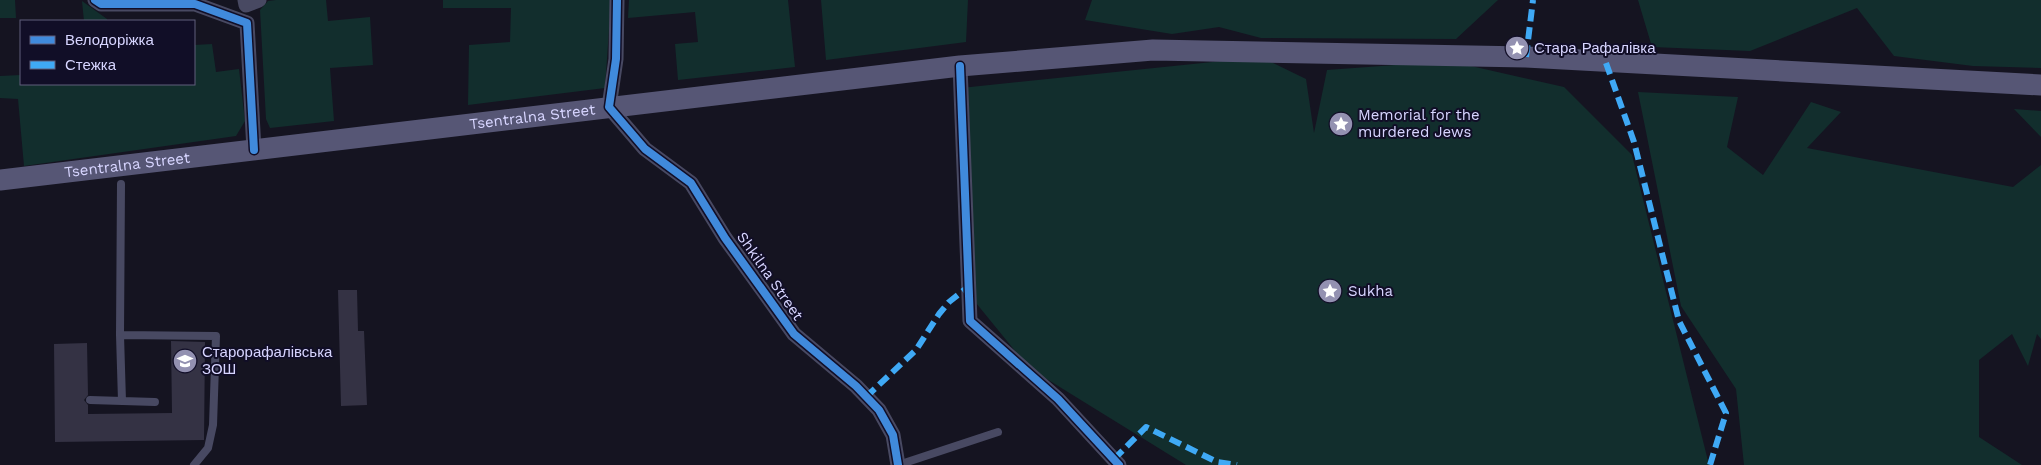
<svg xmlns="http://www.w3.org/2000/svg" width="2041" height="465" font-family="'Work Sans',sans-serif">
<style>
.green{fill:#122e2d}
.building{fill:#343244}
.lines{fill:none;stroke-linecap:round;stroke-linejoin:round}
.service{stroke:#484962;stroke-width:8}
.minor{stroke:#484962;stroke-width:15}
.secondary{stroke:#565675;stroke-width:21}
.quiet{stroke:#3fa9f5;stroke-width:6;stroke-dasharray:12 6;stroke-linecap:butt}
.cycleway-casing{stroke:#110e27;stroke-width:11}
.cycleway{stroke:#408adc;stroke-width:8}
.labels{text-anchor:middle;stroke-width:4;stroke-linejoin:round;paint-order:stroke}
.poi-label{font-size:15px;fill:#d7d5ff;stroke:#110e27;text-anchor:start}
.street-label{font-size:15px;fill:#d7d5ff;stroke:#110e27}
</style>
<rect width="100%" height="100%" fill="#151421"/>
<!-- green -->
<path class="green" d="M0 0H15L16 18H0Z
M276 0H326L328 21 370 17 373 65 330 68 334 121 270 128 266 119 260 10 268 1Z
M443 0H611L605 88 468 105 469 45 510 42 511 8H443Z
M629 0H788L795 67 678 80 675 44 698 42 695 12 628 18Z
M821 0H968L966 42 826 60Z
M1092 0H1498L1456 39 1261 38 1219 27 1172 34 1085 20Z
M1638 0H2041V68L1973 66 1894 56 1857 8 1750 51 1652 47Z
M82 1 107 19V21H84Z
M212 44 216 72 239 69 245 121 236 136 24 166 18 99 0 98V76L21 75V84H194V45Z
M1261 57 1306 79 1314 133 1327 70 1449 61 1564 87 1632 155 1709 465H1186L1029 368 963 287 961 88Z
M1638 92 1738 97 1727 147 1763 175 1811 102 1841 112 1807 148 2013 187 2041 165V339L2037 334 2028 366 2012 334 1979 360V437L2022 465H1744L1736 389 1681 306Z
M2014 109 2041 111V137Z"/>
<!-- building -->
<path class="building" d="M338 290H357L358 331H364L367 405 341 406Z
M171 341 205 342 204 440 55 442 54 344 87 343 88 395 84 400 88 405V414L172 413Z"/>
<g class="lines">
<!-- service -->
<path class="service" d="M121 184 120 335 216 336 213 425 208 448 194 465
M120 335 122 401
M90 400 155 402
M898 465 998 432"/>
<!-- minor -->
<path class="minor" d="M95 0 101 4H195L247 23 254 150
M245 0 246 5 259 0
M617 0 616 59 609 107 645 149 691 183 725 238 794 334 856 386 879 410 893 435 898 465
M960 66 970 321 1058 399 1119 465"/>
<!-- secondary -->
<path class="secondary" id="s1" d="M0 180 960 66 1153 50 1526 57 2041 85"/>
<!-- quiet -->
<path class="quiet" d="M1526 57 1533 0
M1606 63 1634 142 1679 321 1726 413 1710 465
M866 397 916 350 939 314 949 302 968 287
M1114 459 1146 427 1217 462 1237 465"/>
<!-- cycleway casing -->
<g class="cycleway-casing">
<path id="cycleway" d="M95 0 101 4H195L247 23 254 150
M617 0 616 59 609 107 645 149 691 183 725 238 794 334 856 386 879 410 893 435 898 465
M960 66 970 321 1058 399 1119 465"/>
</g>
<!-- cycleway -->
<use href="#cycleway" class="cycleway"/>
</g>
<!-- icons -->
<defs>
<g id="sight-disc" transform="scale(1.25)"><circle r="9.5" fill="#9391b1" stroke="#110e27"/><path d="M0-6L1.8-2.2L6-1.7L2.9 1.2L3.7 5.4L0 3.3L-3.7 5.4L-2.9 1.2L-6-1.7L-1.8-2.2Z" fill="#fff"/></g>
<g id="school-disc" transform="scale(1.25)"><circle r="9.5" fill="#9391b1" stroke="#110e27"/><path d="M0-5L7-2L0 1L-7-2ZM-4 1L0 2.5L4 1V4Q0 6-4 4Z" fill="#fff"/></g>
</defs>
<g fill-rule="evenodd">
<use href="#sight-disc" x="1517" y="48"/>
<use href="#sight-disc" x="1341" y="124"/>
<use href="#sight-disc" x="1330" y="291"/>
<use href="#school-disc" x="185" y="361"/>
</g>
<g class="labels">
<!-- poi labels -->
<g class="poi-label">
<text x="1534" y="53">Стара Рафалівка</text>
<text x="1358" y="120">Memorial for the<tspan x="1358" dy="17">murdered Jews</tspan></text>
<text x="1348" y="296">Sukha</text>
<text x="202" y="357">Старорафалівська<tspan x="202" dy="17">ЗОШ</tspan></text>
</g>
<!-- street labels -->
<g class="street-label">
<text dy="5" stroke="none"><textPath href="#s1" startOffset="536">Tsentralna Street</textPath></text>
<text dy="5" stroke="none"><textPath href="#s1" startOffset="128">Tsentralna Street</textPath></text>
<text transform="translate(770 276) rotate(55)" y="5">Shkilna Street</text>
</g>
</g>
<!-- legend -->
<rect x="20" y="20" width="175" height="65" fill="#110e27" stroke="#605e7d"/>
<rect x="30" y="36" width="25" height="8" fill="#408adc" stroke="#605e7d"/>
<text x="65" y="45" font-size="15" fill="#d7d5ff">Велодоріжка</text>
<rect x="30" y="61" width="25" height="8" fill="#3fa9f5" stroke="#605e7d"/>
<text x="65" y="70" font-size="15" fill="#d7d5ff">Стежка</text>
</svg>
